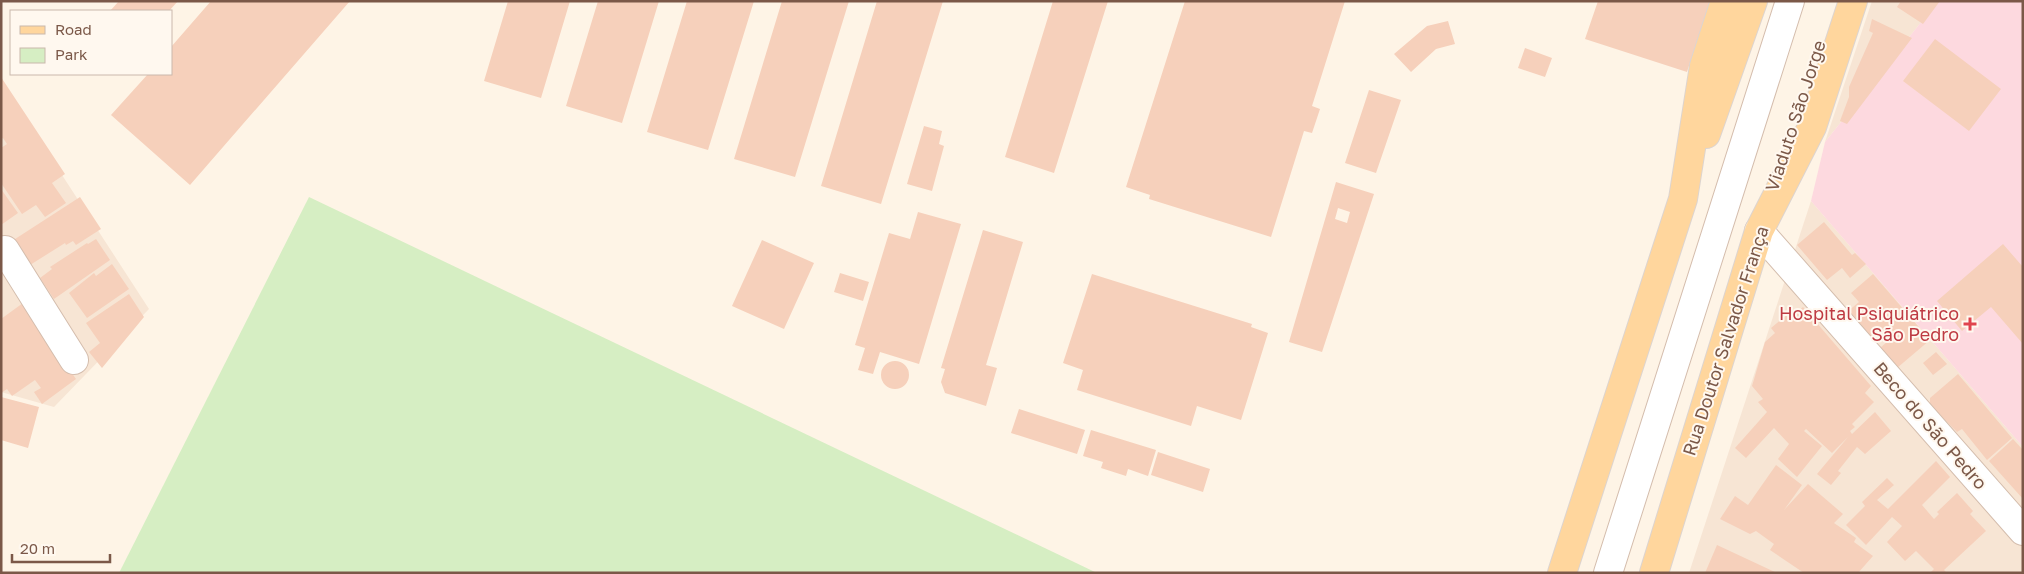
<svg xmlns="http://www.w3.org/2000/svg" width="2024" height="574" font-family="'Golos Text',sans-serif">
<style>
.residential{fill:#f7e5d4}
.medical{fill:#fdd9df}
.green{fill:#d6eec3}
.building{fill:#f6d0bb;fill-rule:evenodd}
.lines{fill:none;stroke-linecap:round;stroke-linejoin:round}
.minor-casing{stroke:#d4bdad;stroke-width:30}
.major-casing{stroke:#ddd4cf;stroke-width:30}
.minor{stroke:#fff;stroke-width:28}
.major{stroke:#ffd69d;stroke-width:28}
.health-dot{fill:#e0444e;stroke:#fff8ef;stroke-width:2}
.labels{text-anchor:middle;stroke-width:4;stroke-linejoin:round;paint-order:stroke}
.street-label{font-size:18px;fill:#7b5848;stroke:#fff8ef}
.health-label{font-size:18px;fill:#be3a42;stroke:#fff8ef;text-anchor:end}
</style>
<rect width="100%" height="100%" fill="#fef4e6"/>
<!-- residential -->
<path class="residential" d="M1872 1H1938L1825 142Z
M1 81 149 309 54 407 1 392Z
M1811 201 2023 447V573H1689Z"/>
<!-- medical -->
<path class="medical" d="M1938 1H2023V447L1811 201 1825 142Z"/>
<!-- green -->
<path class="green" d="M309 197 1097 573H119Z"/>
<!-- building -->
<path class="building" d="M119 1H178L169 11H110Z
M211 1H350L190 185 111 115 148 74H171V47Z
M508 1H570L541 98 484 81Z
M598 1H659L622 123 566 106Z
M687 1H754L708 150 647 132Z
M782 1H849L795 177 734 159Z
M877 1H943L881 204 821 186Z
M1053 1H1108L1054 173 1005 157Z
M1185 1H1345L1312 106 1320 109 1312 133 1304 131 1271 237 1149 199 1150 195 1126 187Z
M1598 1H1710L1687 72 1585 39Z
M1901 1H1940L1923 24 1897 7Z
M1872 19 1912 38 1847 124 1840 121 1849 97V87L1873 33 1869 31Z
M1448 21 1455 44 1436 49 1411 72 1394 54 1427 26Z
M1935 39 2001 89 1969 131 1903 81Z
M1525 48 1552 58 1545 77 1518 68Z
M1 77 65 174 52 183 66 203 45 217 36 205 22 214 1 183V148L7 144 3 138 1 139Z
M1369 90 1401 100 1376 173 1345 163Z
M924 126 942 131 939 144 944 146 932 191 907 184Z
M1336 182 1374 194 1322 352 1289 342ZM1338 208 1350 212 1347 223 1335 219Z
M1 189 18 213 1 225Z
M80 197 101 229 76 245 73 241 66 245 65 243 30 265 12 241Z
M918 212 961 224 919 364 880 352 873 374 858 370 865 348 855 345 889 233 910 239Z
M1824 222 1852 255 1855 253 1866 264 1850 278 1842 268 1827 280 1797 245Z
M983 230 1023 242 986 365 997 368 986 406 945 393 941 382 945 369 941 368Z
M96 239 110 260 54 299 40 278 52 269 50 267 87 243 88 244Z
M762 240 814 263 784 329 732 306Z
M2003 244 2023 267V344L1991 307 1962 331 1937 301Z
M112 264 129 289 87 318 69 293 94 273 96 276Z
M840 273 869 282 863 301 834 292Z
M1092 274 1252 324 1251 327 1268 333 1241 420 1197 406 1191 426 1077 390 1083 370 1063 363Z
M1873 274 1930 340 1897 368 1880 348 1888 341 1880 331 1872 339 1847 312 1859 302 1851 293Z
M129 294 144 317 102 368 89 352 100 343 86 323Z
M23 303 76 379 42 404 34 392 41 388 35 380 12 396 7 389 1 393V319Z
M1803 307 1871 386 1865 393 1874 402 1852 424 1855 427 1850 431 1852 434 1875 412 1891 431 1865 454 1857 447 1838 471 1841 473 1831 485 1817 474 1848 437 1832 453 1806 429 1804 431 1822 446 1797 477 1778 459 1789 444 1774 428 1746 458 1735 448 1767 412 1758 402 1763 399 1752 386 1765 342 1775 333 1771 328 1788 314 1791 317Z
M1936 352 1947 364 1933 375 1923 363Z
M881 375a14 14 0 1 1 28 0a14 14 0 1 1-28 0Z
M1958 374 2012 438 1987 460 1962 429 1957 432 1930 405V398Z
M1 397 39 407 28 448 1 440Z
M1019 409 1085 430 1077 454 1011 433Z
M1091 430 1156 450 1148 476 1128 469 1126 476 1101 468 1103 462 1083 456Z
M2013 439 2023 450V499L1989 461Z
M1158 452 1210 469 1203 492 1151 475Z
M1936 461 1950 477 1922 505 1934 519 1939 514 1937 512 1957 493 1973 511 1970 514 1986 531 1944 570 1947 573H1930L1934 569 1916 551 1905 561 1887 542 1902 526 1892 517 1866 545 1846 525 1865 506 1862 502 1887 478 1894 485 1877 500 1888 509Z
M1776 465 1802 485 1784 510 1808 484 1843 514 1834 523 1856 538 1854 542 1873 556 1858 573H1804L1770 550 1774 544 1756 531 1750 534 1720 519 1735 496 1748 505Z
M1717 545 1777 573H1705Z"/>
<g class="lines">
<!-- minor casing -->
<g class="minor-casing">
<path id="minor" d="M1759 231 2023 531
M1 252 5 250 74 360
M1608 573 1790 1"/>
</g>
<!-- major casing -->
<g class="major-casing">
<path id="major" d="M1706 134 1753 1
M1562 573 1683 199 1704 66 1725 1
M1654 573 1759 231 1812 127 1853 1"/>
</g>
<!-- minor -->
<use href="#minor" class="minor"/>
<!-- major -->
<use href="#major" class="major"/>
</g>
<!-- markers -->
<path class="health-dot" d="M1967.5 316.5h5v5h5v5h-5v5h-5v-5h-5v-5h5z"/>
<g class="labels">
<!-- street labels -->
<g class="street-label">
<text transform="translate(1796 116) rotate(-72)" y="6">Viaduto São Jorge</text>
<text transform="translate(1726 341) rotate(-72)" y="6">Rua Doutor Salvador França</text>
<text transform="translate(1930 426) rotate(49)" y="6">Beco do São Pedro</text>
</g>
<!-- health labels -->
<g class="health-label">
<text x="1959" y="320">Hospital Psiquiátrico<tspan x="1959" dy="21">São Pedro</tspan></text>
</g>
</g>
<!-- border -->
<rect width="2024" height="574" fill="none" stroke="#7b5848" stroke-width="5"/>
<!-- legend -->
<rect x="10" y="10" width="162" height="65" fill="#fff8ef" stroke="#cab8ac"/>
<rect x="20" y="26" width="25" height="8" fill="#ffd69d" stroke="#cab8ac"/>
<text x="55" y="35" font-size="15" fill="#7b5848">Road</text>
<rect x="20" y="48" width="25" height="15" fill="#d6eec3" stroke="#cab8ac"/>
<text x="55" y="60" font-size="15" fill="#7b5848">Park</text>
<!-- scale -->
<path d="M12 554v8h98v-8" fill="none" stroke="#7b5848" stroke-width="2.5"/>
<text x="20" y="554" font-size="15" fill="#7b5848" stroke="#fff8ef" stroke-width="4" paint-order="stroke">20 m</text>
</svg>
